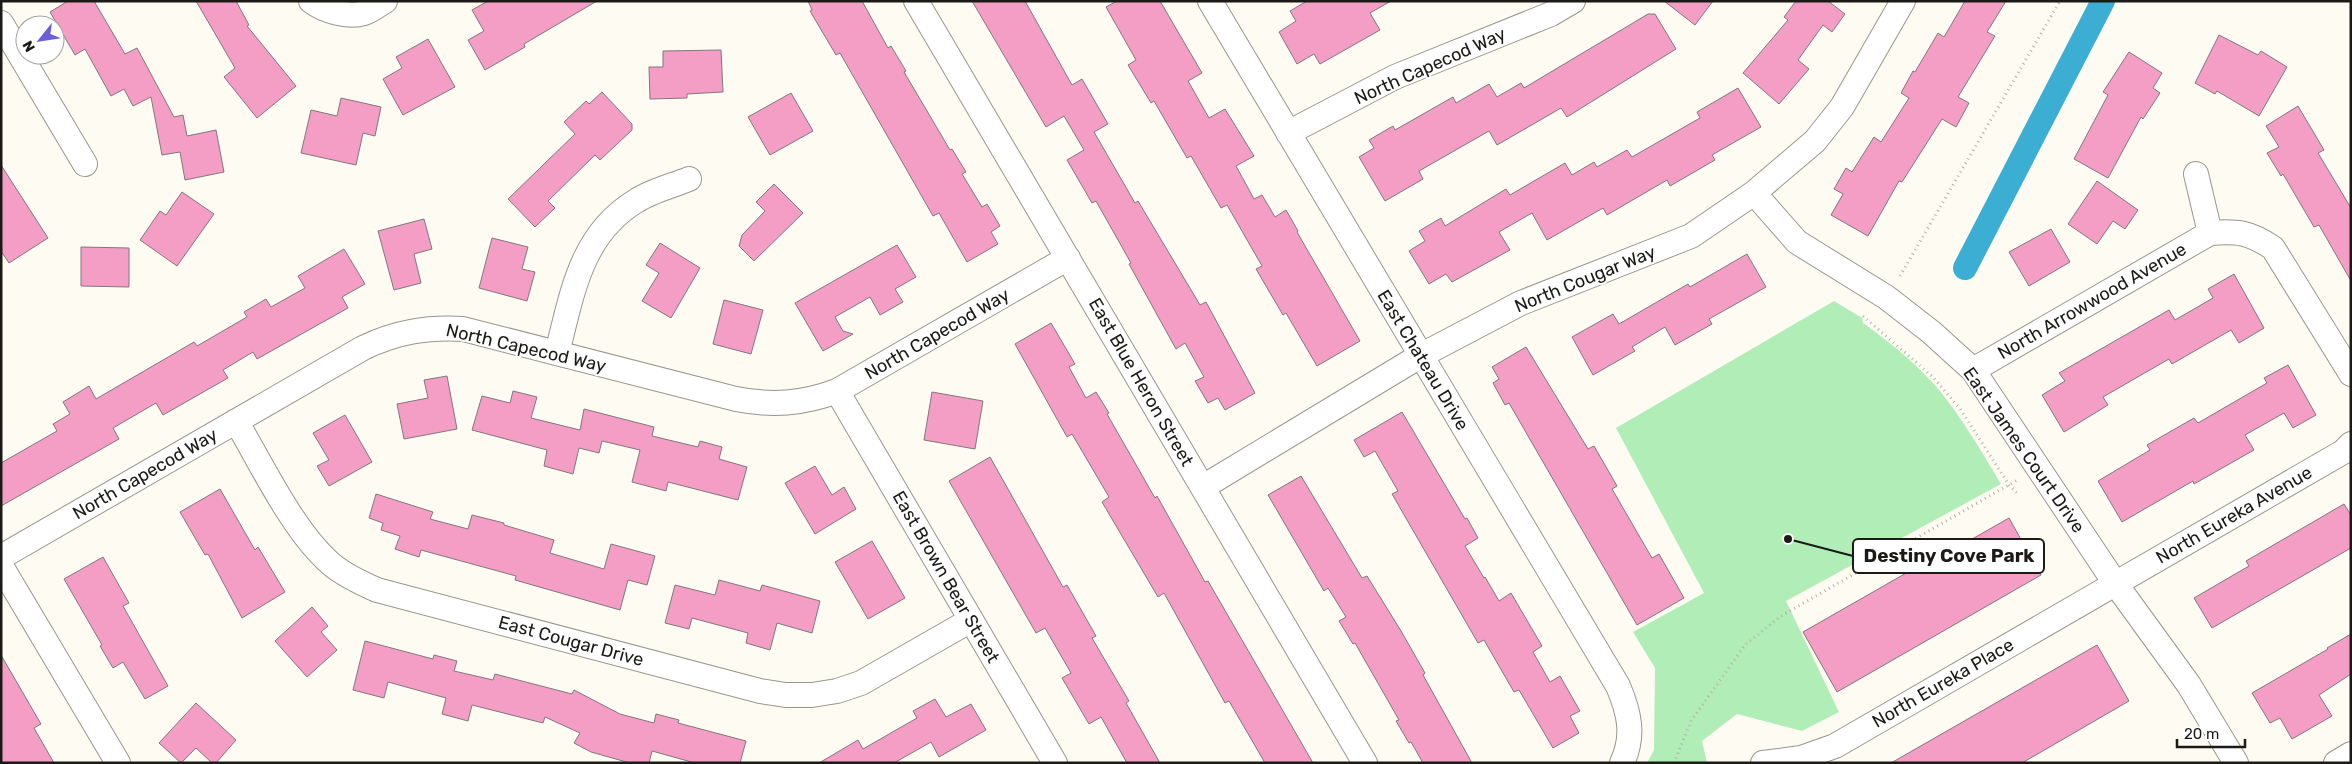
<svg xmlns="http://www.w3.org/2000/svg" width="2352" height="764" font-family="Rubik,sans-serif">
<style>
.green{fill:#b1edb6}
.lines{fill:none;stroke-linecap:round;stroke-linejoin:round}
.canal{stroke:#3caed4;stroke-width:24}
.building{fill:#f49ec6;stroke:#80777b}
.minor-casing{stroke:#98968d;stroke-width:26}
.path{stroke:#b3b1a9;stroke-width:3;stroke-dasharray:1 4;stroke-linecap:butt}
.minor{stroke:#fff;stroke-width:24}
.labels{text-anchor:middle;stroke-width:4;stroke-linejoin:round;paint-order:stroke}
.street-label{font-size:18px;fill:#1b1a17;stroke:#fff}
.leader{fill:none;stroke:#1b1a17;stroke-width:2}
.callout-dot{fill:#1b1a17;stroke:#fff;stroke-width:2}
.callout{fill:#fff;stroke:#1b1a17;stroke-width:2}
.callout-label{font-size:19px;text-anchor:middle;font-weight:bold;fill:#1b1a17}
</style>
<rect width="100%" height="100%" fill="#fefcf2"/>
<!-- green -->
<path class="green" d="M1834 301 1862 318 1863 323C1891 343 1918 365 1940 391 1963 420 1982 452 2001 484L1786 601 1839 712 1802 731 1737 714 1702 741 1707 763H1647L1654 750 1655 668 1633 632 1704 593 1616 428Z"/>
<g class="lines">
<!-- canal -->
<path class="canal" d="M1965 268 2103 1"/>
</g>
<!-- building -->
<path class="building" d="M68 1H94L125 54 137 48 174 117 183 115 187 136 216 130 224 172 185 180 180 152 162 155 151 97 133 106 124 89 111 96 85 49 75 55 50 12Z
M196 1H236L249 25 247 26 296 86 257 118 224 77 235 68Z
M488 1H597L524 44 525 47 485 70 468 40 484 31 472 10Z
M808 1H862L888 48 891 46 906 71 904 72 950 150 952 149 966 172 962 174 982 207 987 204 1000 226 991 232 998 244 967 262 939 213 933 216 840 53 836 55 810 11 812 10Z
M972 1H1025L1072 85 1082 79 1108 124 1094 132 1135 203 1138 201 1200 305 1206 302 1255 393 1225 410 1218 398 1208 403 1195 381 1204 377 1185 343 1176 349 1129 264 1131 263 1096 201 1092 203 1067 160 1084 150 1064 116 1046 127Z
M1117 1H1160L1202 73 1188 81 1209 118 1225 109 1254 156 1236 166 1254 199 1262 195 1275 217 1286 210 1298 231 1297 232 1360 341 1317 366 1286 313 1283 315 1256 269 1262 266 1227 205 1221 208 1191 156 1187 158 1154 101 1151 103 1128 65 1136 60 1106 7Z
M1307 1H1391L1370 13 1380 30 1320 64 1314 54 1297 64 1279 32 1296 21 1290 11Z
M1664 1H1713L1695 25Z
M1796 1H1828L1845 14 1832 32 1823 25 1798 60 1809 69 1779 104 1743 73 1788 20 1784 17Z
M1965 1H2006L1987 32 1995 36 1958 97 1969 103 1956 127 1942 119 1902 182 1899 181 1868 236 1831 215 1843 194 1834 189 1846 168 1852 172 1874 137 1881 142 1909 98 1901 93 1913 71 1915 72 1938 33 1944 37Z
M1648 14H1655L1676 49 1567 117 1561 108 1497 145 1489 131 1419 171 1423 179 1385 201 1359 157 1374 148 1369 140 1393 126 1395 130 1453 97 1456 103 1489 84 1497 97 1521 83 1524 88Z
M2219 35 2258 55 2261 51 2287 67 2259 116 2217 91 2215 94 2195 83Z
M428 39 455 87 403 115 383 79 402 68 396 57Z
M721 50 723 92 687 94V98L650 99 649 67H663V51Z
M2129 52 2162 73 2153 88 2160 93 2143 119 2141 117 2108 178 2074 159 2108 95 2103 92Z
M1738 88 1761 127 1712 155 1715 160 1670 186 1667 180 1607 215 1603 208 1547 240 1532 213 1499 232 1510 250 1452 282 1446 274 1429 284 1409 251 1425 241 1419 231 1441 218 1445 226 1506 189 1510 195 1565 163 1572 175 1594 162 1597 167 1627 150 1632 157 1700 118 1697 112Z
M602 92 632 124V130L600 160 595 155 548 201 555 208 535 227 508 199 575 134 564 122 586 101 589 104Z
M791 93 813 131 770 155 748 117Z
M341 98 381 107 375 136 363 133 356 165 301 153 311 110 337 116Z
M2298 106 2324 150 2318 153 2351 208V281L2319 225 2314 227 2283 174 2281 176 2267 153 2279 147 2266 126Z
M1 165 48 238 9 263 1 251Z
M2097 181 2138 210 2125 229 2113 221 2097 244 2068 224Z
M774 184 803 213 754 261 739 246 742 235 765 211 756 202Z
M182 192 214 214 177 266 140 240 160 211 166 215Z
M424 219 432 249 414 254 421 283 394 290 378 231Z
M2051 229 2070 262 2029 286 2009 252Z
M492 238 528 247 522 269 535 272 527 301 479 288Z
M660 243 700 268 671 318 642 301 659 273 646 265Z
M897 245 916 277 895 289 903 302 880 315 870 297 835 317 843 331 853 334 823 351 795 303Z
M81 247 129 248V287L81 286Z
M344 249 365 284 342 297 348 308 257 359 253 352 223 370 228 378 163 415 156 403 113 428 119 439 1 506V463L57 431 53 424 70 414 63 402 89 386 96 399 194 342 197 346 247 317 244 312 266 299 271 307 305 288 298 276Z
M1747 254 1766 287 1709 319 1712 324 1675 345 1665 327 1632 347 1635 351 1593 375 1572 337 1613 314 1619 324 1688 284 1690 287Z
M2234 274 2264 328 2239 343 2231 330 2172 364 2169 359 2103 397 2108 405 2064 432 2042 395 2065 381 2059 373 2169 310 2175 320 2213 298 2208 289Z
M724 300 763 310 751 354 713 344Z
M1051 323 1075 364 1069 367 1086 398 1096 392 1109 413 1107 414 1155 498 1157 496 1205 582 1208 581 1313 763H1265L1229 701 1225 703 1164 593 1158 597 1102 502 1109 497 1072 434 1067 437 1015 344Z
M1526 347 1588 449 1594 446 1617 486 1612 489 1652 558 1659 554 1684 598 1637 625 1509 403 1505 405 1493 383 1499 379 1492 367Z
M2288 365 2316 415 2293 428 2284 413 2245 435 2254 450 2194 484 2193 481 2122 522 2098 481 2150 450 2147 445 2194 418 2198 423 2267 383 2264 378Z
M447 376 457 429 404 439 397 404 428 398 424 380Z
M513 391 537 397 531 418 580 430 584 409 654 427 652 436 698 447 700 441 722 447 719 459 747 467 738 500 668 482 666 491 632 482 640 450 602 441 599 453 579 448 573 474 544 466 547 450 472 430 482 396 510 403Z
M932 392 983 401 975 449 924 440Z
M1402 412 1465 519 1467 518 1478 538 1465 546 1484 578 1485 577 1499 601 1511 593 1542 646 1533 652 1550 682 1560 676 1580 711 1570 716 1579 733 1553 748 1519 690 1514 692 1484 640 1478 643 1392 494 1398 491 1375 451 1364 457 1354 440Z
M345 415 372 462 329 486 317 466 329 460 313 433Z
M990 457 1063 587 1067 585 1096 636 1092 638 1129 701 1126 703 1160 763H1127L1101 717 1089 724 1062 678 1071 673 1045 628 1036 633 949 481Z
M815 466 832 495 844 487 856 509 815 534 785 483Z
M1301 476 1362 578 1367 576 1401 631 1425 673 1423 675 1472 763H1423L1411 742 1409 743 1396 721 1399 720 1355 643 1353 644 1339 621 1346 617 1328 588 1324 591 1268 495Z
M220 489 255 550 258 547 285 592 242 618 208 554 205 555 180 512Z
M376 494 433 512 430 519 468 529 472 515 504 523V525L554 540 550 553 604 569 611 544 655 556 647 585 628 580 620 610 515 580 516 576 421 550 419 557 395 549 400 536 381 530 383 523 369 518Z
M2344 504 2351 515V548L2212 628 2194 598 2249 566 2246 561Z
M2009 518 2041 575 1837 692 1803 632 1936 556 1937 559Z
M872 541 905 598 868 619 835 562Z
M103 557 129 603 123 606 168 686 145 699 123 662 113 668 100 646 102 645 64 579Z
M719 580 760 591 762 585 820 601 812 633 777 623 770 650 746 643 748 633 692 618 689 629 665 623 675 585 715 595Z
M312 607 328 626 321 632 337 650 307 677 275 641Z
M2351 634V674L2319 695 2332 716 2292 739 2280 718 2270 723 2252 693 2328 649 2327 648Z
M365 641 433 659 434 655 457 661 454 671 493 680 495 674 572 694 574 690 620 714 654 723 656 714 679 720 678 723 746 741 740 763H695L652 751 649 763H630L591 752 574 743 580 733 545 717 543 723 472 705 468 721 442 714 446 698 388 682 384 698 353 690Z
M2097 645 2129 701 2022 763H1891Z
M1 655 41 724 34 728 54 763H1Z
M935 699 946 717 971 704 986 730 939 757 931 742 894 763H819L858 740 863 749 917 718 913 711Z
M196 703 236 740 216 763H212L196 748 181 763 159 743Z"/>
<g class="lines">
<!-- minor casing -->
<g class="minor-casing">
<path id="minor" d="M311 1C324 11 348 18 364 13 371 11 378 5 385 1
M916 1 1365 763
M1210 1 1618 686C1629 712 1635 735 1622 763
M1 23 85 164
M1288 133 1395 77 1551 14 1573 1
M2196 174 2210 233
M1754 193 1797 242 1886 297 1931 332 1973 370 2115 583 2189 685 2236 763
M557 353C572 295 580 235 636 201 651 191 672 186 689 179
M1973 370 2210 233C2238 231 2249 232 2273 248L2351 374
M837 391 1055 763
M236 421C262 465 293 531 331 564 344 575 361 583 377 590L760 691 786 695H812L837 691 861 683 971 620
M1203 487 1420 356 1521 303 1691 236 1754 193 1815 141 1842 107 1903 1
M1 557 363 348C396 332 426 327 463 329L736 399C772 406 802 404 837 391L1068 258
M1 566 118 763
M1763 763 1801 758 1835 746 2343 452 2351 444
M2336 763 2351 754"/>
</g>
<!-- path -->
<path class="path" d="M1900 276 2060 1
M1863 316 1933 377 1961 410 2009 485 2018 494
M1674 763 1691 721 1745 645 1781 616 2019 479"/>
<!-- minor -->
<use href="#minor" class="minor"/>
</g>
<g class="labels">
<!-- street labels -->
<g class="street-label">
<text transform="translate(1430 66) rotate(-24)" y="6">North Capecod Way</text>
<text transform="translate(1585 279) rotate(-22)" y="6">North Cougar Way</text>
<text transform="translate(2092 301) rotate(-30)" y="6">North Arrowwood Avenue</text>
<text transform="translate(937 334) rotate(-30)" y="6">North Capecod Way</text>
<text transform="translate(526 348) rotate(13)" y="6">North Capecod Way</text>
<text transform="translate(1423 360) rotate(59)" y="6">East Chateau Drive</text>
<text transform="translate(1141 382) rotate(60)" y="6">East Blue Heron Street</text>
<text transform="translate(2024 450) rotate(55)" y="6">East James Court Drive</text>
<text transform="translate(145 474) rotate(-30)" y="6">North Capecod Way</text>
<text transform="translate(2234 515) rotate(-30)" y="6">North Eureka Avenue</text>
<text transform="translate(946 577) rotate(60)" y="6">East Brown Bear Street</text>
<text transform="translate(571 641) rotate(15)" y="6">East Cougar Drive</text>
<text transform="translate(1943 683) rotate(-30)" y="6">North Eureka Place</text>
</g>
</g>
<!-- callouts -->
<path class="leader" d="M1788 539L1853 556"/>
<circle class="callout-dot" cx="1788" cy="539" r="5"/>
<rect class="callout" x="1853" y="539" width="191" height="34" rx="5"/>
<g class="callout-label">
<text x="1949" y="562">Destiny Cove Park</text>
</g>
<!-- border -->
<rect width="2352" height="764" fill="none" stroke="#1b1a17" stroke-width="5"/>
<!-- north arrow -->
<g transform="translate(40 40) rotate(240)"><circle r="24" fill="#ffffff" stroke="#a4a3a2"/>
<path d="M0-4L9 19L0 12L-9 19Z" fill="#6b5fd9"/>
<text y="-8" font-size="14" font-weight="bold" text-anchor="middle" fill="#1b1a17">N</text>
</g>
<!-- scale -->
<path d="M2177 739v8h68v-8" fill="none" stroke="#1b1a17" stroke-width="2.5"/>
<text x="2184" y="739" font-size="15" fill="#1b1a17" stroke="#ffffff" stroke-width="4" paint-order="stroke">20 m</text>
</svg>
